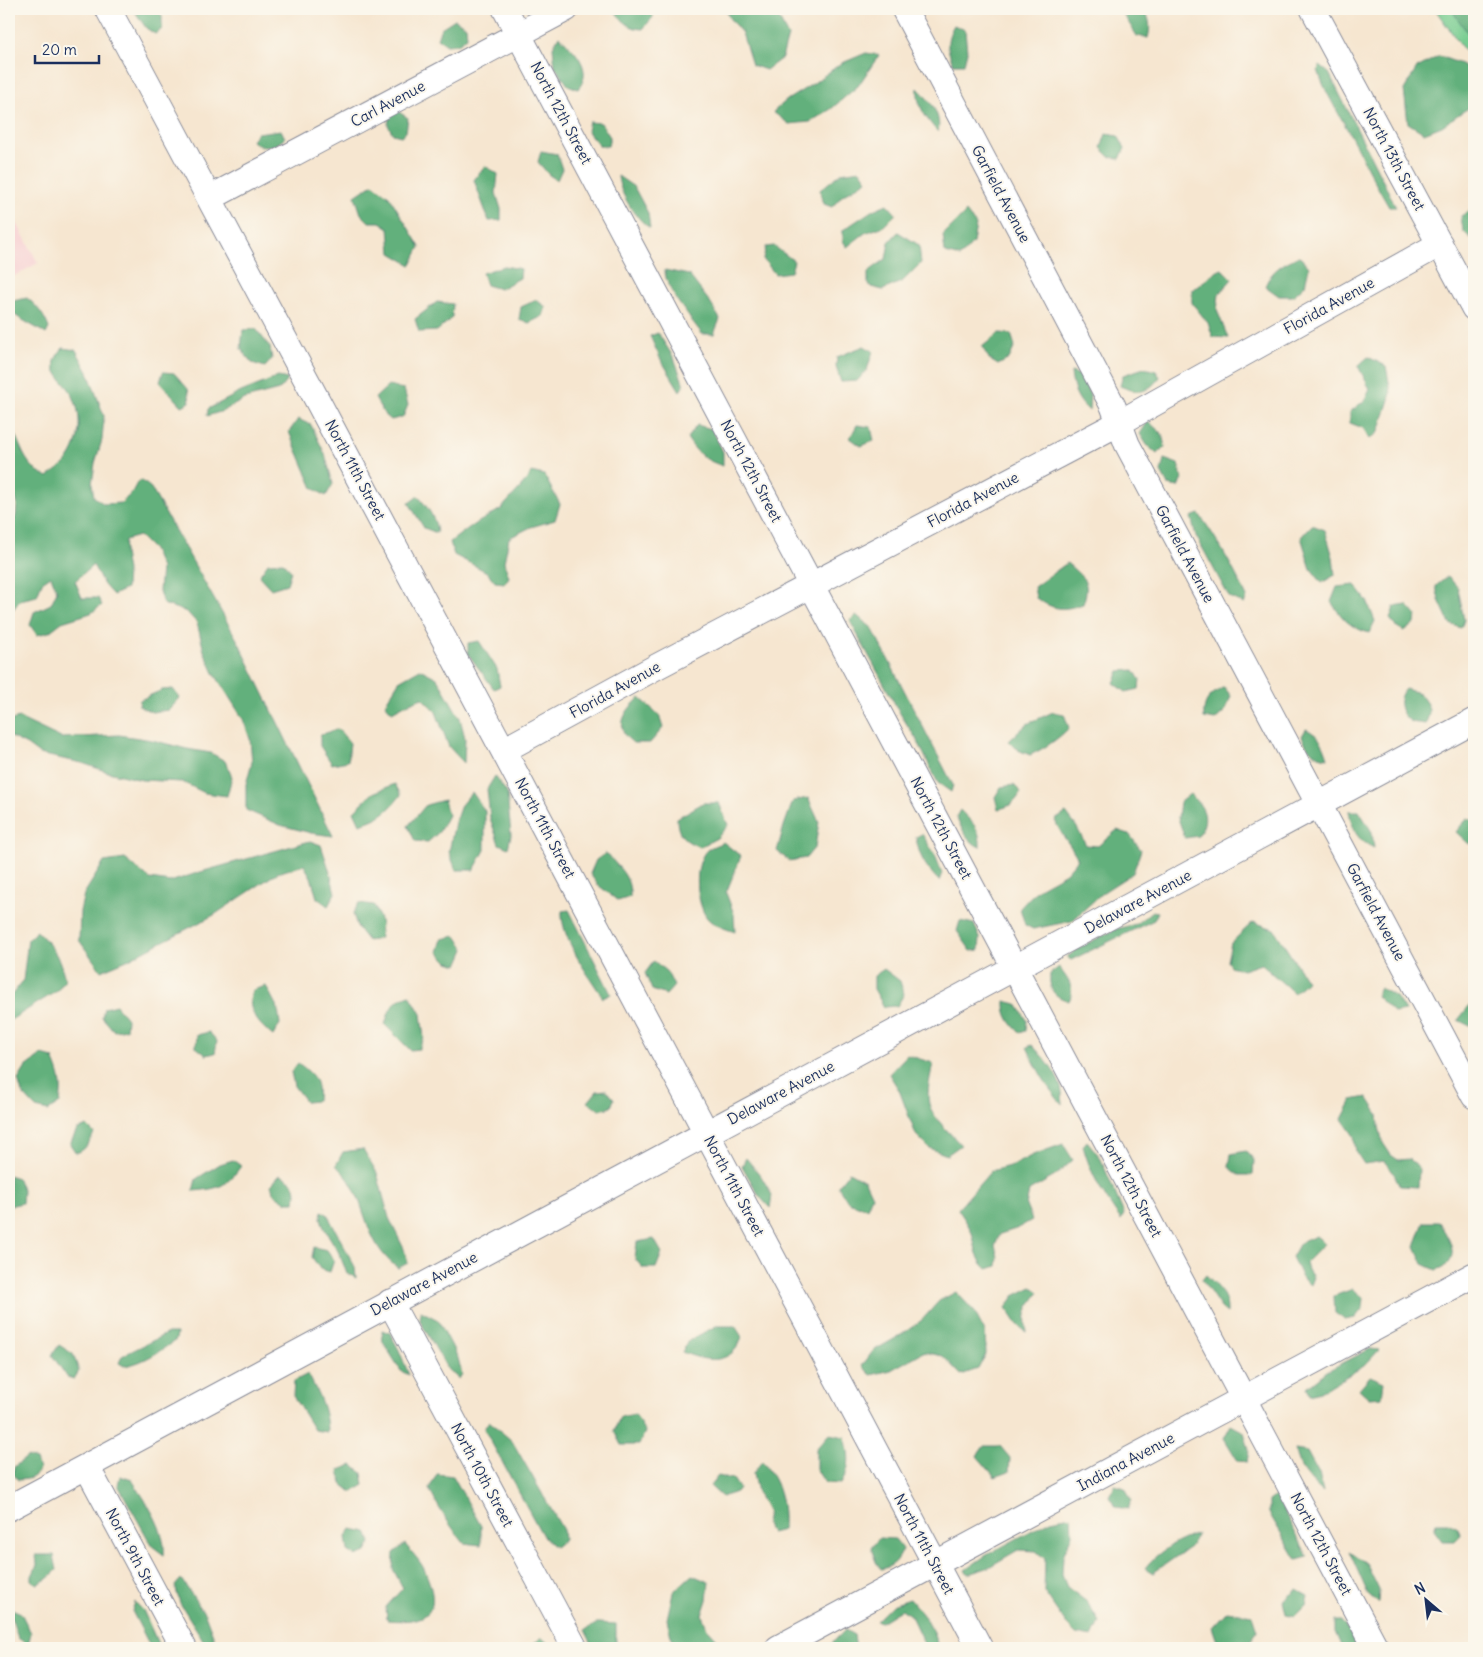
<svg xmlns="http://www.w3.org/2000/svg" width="1483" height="1657" font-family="Delius,sans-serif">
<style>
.built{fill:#f7cfd2}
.green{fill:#79cd91;stroke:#4a7e78}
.forest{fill:#62b07b;stroke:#3e706c}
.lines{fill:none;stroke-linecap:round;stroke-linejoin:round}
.minor-casing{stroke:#888a97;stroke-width:27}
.minor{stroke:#fff;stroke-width:25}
.labels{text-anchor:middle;stroke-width:4;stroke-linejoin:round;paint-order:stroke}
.street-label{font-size:15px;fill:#1b2f5e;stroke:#fbf7ec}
</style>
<rect width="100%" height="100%" fill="#fbf7ec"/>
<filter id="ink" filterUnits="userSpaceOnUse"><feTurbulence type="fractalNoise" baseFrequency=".02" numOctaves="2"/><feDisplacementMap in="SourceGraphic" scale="10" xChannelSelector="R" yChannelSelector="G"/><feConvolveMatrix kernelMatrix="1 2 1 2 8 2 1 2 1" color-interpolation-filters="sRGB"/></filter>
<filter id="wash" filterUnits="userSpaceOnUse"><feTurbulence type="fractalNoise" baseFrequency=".0096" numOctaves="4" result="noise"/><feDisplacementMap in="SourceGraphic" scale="20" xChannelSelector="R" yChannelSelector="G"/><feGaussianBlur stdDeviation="1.12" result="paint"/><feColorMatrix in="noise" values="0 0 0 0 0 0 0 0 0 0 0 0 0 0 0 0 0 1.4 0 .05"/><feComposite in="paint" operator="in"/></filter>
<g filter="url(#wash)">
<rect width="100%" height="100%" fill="#f6e6d0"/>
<!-- built -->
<path class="built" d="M9 208 38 263 9 279Z"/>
<!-- green -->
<path class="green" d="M1435 9H1474V59L1466 53Z"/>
<!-- forest -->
<path class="forest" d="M137 9H157L162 16V29L155 34 146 28 136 13Z
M612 9H652L653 17 643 29C628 29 622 19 612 9Z
M725 9H774L788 36 782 58 766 70 752 65 742 33 730 19Z
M1120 9H1144C1150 19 1151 27 1148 38L1137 36Z
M1451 9H1474V42Z
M455 19 466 26 467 37 458 44 447 45 437 38 441 28Z
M954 25 965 30 967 52 964 64H953C947 48 945 41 954 25Z
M559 36C573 49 595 69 578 89L568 85 555 67 553 47Z
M866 53 879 55 858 86 831 109 810 122 789 124 773 112 787 100 814 83 840 64Z
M1439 56 1461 64 1474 73V105L1462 112 1442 126 1424 133 1408 123 1404 90 1417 68Z
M1320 66 1329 73 1396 207H1389C1373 181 1360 152 1345 125 1335 107 1324 90 1318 70Z
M918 88C930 101 942 115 938 132 927 120 916 105 918 88Z
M396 110 408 118 406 132 401 136 393 134 388 125 389 118Z
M589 122 601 123 610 137 608 146H600L587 131Z
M281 130 285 138 275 146H260L252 141 257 133Z
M1106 134 1118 136 1125 148 1120 159 1110 157 1101 148Z
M541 151 557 154 562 169 557 180 549 175 538 162Z
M485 166 498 174 496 193 501 209V220L489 221 474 180Z
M860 170 867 180 842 196 832 207 824 204 820 190 841 173Z
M618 176 634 187 648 213 650 228C636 219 619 193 618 176Z
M373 184 389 196 420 247 411 265 391 253 389 228 380 222H369L361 214 355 196Z
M887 204 896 214 884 226 865 233 847 247 843 241V230L873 210Z
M1474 208V241L1463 231 1461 216Z
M966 212 976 225 973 243 960 257 945 253 943 235Z
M898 232 919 245 921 263 903 281 883 290 871 287 868 283V272L886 259 889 242Z
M774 246 794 261 791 272 775 274 763 259 766 247Z
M1299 256 1309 267 1305 285 1293 296H1279L1265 286C1272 269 1283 264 1299 256Z
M504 266 521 269 520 278 500 289 486 285 482 273Z
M1222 269 1232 279 1219 294 1217 310 1228 338 1213 337 1208 323 1192 303V290C1203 283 1210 274 1222 269Z
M665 270 689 275 709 301 720 319 714 334H702C690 317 665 290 665 270Z
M27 298C38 307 44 315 49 328L46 334C35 326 22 321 12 313L13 301Z
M536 300 546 307 543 316 529 323 519 319 521 307Z
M437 302 453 304 452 318 437 331 419 332 415 319Z
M256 329 270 347 272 359 265 367 252 363 241 349 243 330Z
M658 333 674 358 684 385 680 391 660 358 650 336Z
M999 333 1011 334 1015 346 1009 359 998 365 990 360 982 347Z
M864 346 873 351 867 370 857 381 841 382 836 367 837 357Z
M63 348 76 350 88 372 104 416 102 440 95 463 92 484 94 497 104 504 121 503 131 494 137 483 141 480 151 488 239 643 333 836 311 833 280 825 246 810V784L252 762 250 739 243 719 214 673 204 651 197 623 187 612 163 604 159 591 161 568 153 550 139 536 125 540 124 553 127 571 126 589 113 595 104 585 93 565 75 581 82 598H98L102 605 91 613 62 622 49 632 37 635 30 625 34 612 51 604 57 591 51 576 42 582 37 596 20 600 10 614 9 623V528L16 516 17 502 9 483V424C19 437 21 457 34 468 38 472 43 474 48 477 53 472 61 468 66 462 82 441 83 415 71 392 66 384 58 378 55 369 53 360 58 354 63 348Z
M1368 357 1386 366 1391 393 1379 432 1370 439 1363 428 1350 423V412L1365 400 1370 389 1358 366Z
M1144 368 1156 371 1160 377C1146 394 1140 394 1120 386L1123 375Z
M163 372 174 373 188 389 190 402 182 406 160 382Z
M1071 372 1080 375 1090 394 1089 411C1077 400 1072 388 1071 372Z
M278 377 288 379 279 390 245 399 223 411 207 416 208 409 241 392Z
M388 386 404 389 408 405 403 417 391 420 384 414 375 398Z
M298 419 311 425 325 454 333 484 326 496 313 488 289 432Z
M1148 421 1162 434 1165 447 1157 454 1147 445 1140 434Z
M697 425 712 429 723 452V466C705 460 698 455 687 438Z
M857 425 871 427 874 441 861 446 850 438Z
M1164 459 1178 464 1182 478 1178 487 1168 485 1161 472Z
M531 472 544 475 560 504 555 520 531 527 509 538 504 562 509 577 505 583 495 582 487 572 454 555 450 542 470 527 501 509 528 479Z
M418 496C428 508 436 518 437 533L424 528 409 503Z
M1199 514C1218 540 1233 568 1247 597L1244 604 1229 597 1196 536 1191 517Z
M1312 525 1325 530 1333 557 1335 575 1322 583 1311 569 1301 537Z
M283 562 291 571 287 584 271 589 259 576 268 563Z
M1067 563C1084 579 1091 580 1083 604 1063 611 1054 610 1036 598L1034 587Z
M1448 576 1458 588 1464 620 1461 628 1450 624 1439 600 1436 586Z
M1355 585 1367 601 1375 621 1369 633C1349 627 1343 619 1331 602L1337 587Z
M1407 605 1416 615 1415 624 1404 631 1397 627 1390 619 1394 607Z
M856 615 872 628 953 785 951 792 938 783 917 740 901 715 850 621Z
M479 641 497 669 500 686 494 689 468 654V643Z
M420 669 437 678 460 718 465 738 464 763 449 747 436 712 422 698 405 705 392 712 385 704 399 681Z
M1134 670 1140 680 1139 689 1126 692 1114 683 1119 671Z
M1224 687 1231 696 1225 711 1215 720 1204 718C1203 700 1209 696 1224 687Z
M173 689 180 698 169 710 152 712 139 706 140 700 162 690Z
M1405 689 1419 693C1428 705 1433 709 1425 724 1421 723 1415 723 1412 722 1399 715 1396 699 1405 689Z
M640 698 659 715 663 728 650 743H633C631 741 626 737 624 734 618 719 630 706 640 698Z
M1053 712 1064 714 1069 728C1057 740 1045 748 1030 755L1018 750 1009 741 1027 724Z
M19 718 61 738 119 735 152 740 187 749 211 753 225 761 232 777 227 796 205 793 182 782 142 780 108 772 82 763 39 754 27 745 9 736V721Z
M338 729 350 743 348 761 332 764 320 746V735Z
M1306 729C1319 735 1324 744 1328 758 1313 756 1308 750 1302 736Z
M495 776 507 793 511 835 508 848 499 844 490 818 487 789Z
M395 784 401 795C388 812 380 818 360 824L354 811 373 793Z
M1014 785 1021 792C1016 802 1010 807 998 809L995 797 1001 787Z
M472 792 485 811V850L474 870H456L449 852 455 822 461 805Z
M1190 794C1205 808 1210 818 1198 836L1185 838 1178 818 1180 802Z
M808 798 819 822 815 847 806 858 789 861 777 851 784 826 793 801Z
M444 800 448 815 439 832 428 842 415 841 408 826 426 805Z
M703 803H719L728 825 717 838 700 847C685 841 677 836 677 818Z
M960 810C972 822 981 829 980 847 969 843 961 828 956 817Z
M1349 811H1359L1372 832 1374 848C1356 839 1353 831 1349 811Z
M1066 813 1076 826 1086 845 1098 846 1117 830 1129 834 1141 850 1133 873 1102 893 1072 921 1033 929 1025 925 1020 908 1039 888 1066 873 1078 859C1071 845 1060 834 1055 820Z
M1467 818 1474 821V843L1469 844 1456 832Z
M922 834 935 855 942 873 939 881C925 866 919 857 916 837Z
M310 841 321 845 330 872 335 893 328 906 317 898 311 877 304 865 277 873 214 915 127 960 101 971 79 940 80 911 84 894 104 862 125 859 150 879 170 882 197 873Z
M723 842 741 856 726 893 734 914 735 932C726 929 713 925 707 918 696 903 693 866 706 851 709 847 718 845 723 842Z
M606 853C619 868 631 876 630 897L618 901 598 885 590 874 596 860Z
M359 903 374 905 381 922 380 938 368 941 357 927 353 913Z
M569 910 611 994 603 998C589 976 560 937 562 911Z
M1152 911 1158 912 1154 920 1071 960 1067 957 1082 946 1116 929 1136 924Z
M960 921 974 924 980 938 979 950 971 951 957 931Z
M1253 922 1274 929 1307 981 1294 993 1261 964 1243 970 1230 966 1227 961 1231 943Z
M37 931C53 948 60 956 65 980L57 991 9 1021V998L23 981 28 939Z
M456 936 465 949 458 965 448 962 438 952 442 939Z
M654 961 667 972 674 986 666 995 652 990 645 973Z
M1059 967C1067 979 1076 987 1069 1001 1053 996 1049 990 1050 974Z
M884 969 900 981 904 994 897 1006 884 1007 874 989V976Z
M266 986 278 1009 280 1024 273 1036C259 1025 244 1008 253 990Z
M1380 988 1396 997 1405 1011 1394 1013 1376 996Z
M410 995 421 1014 424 1038 419 1049 410 1050 385 1025C390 1008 392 1001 410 995Z
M1005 1001 1017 1004 1027 1020 1026 1031 1020 1033C1011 1024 1004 1015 1005 1001Z
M1474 1003V1028L1458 1020 1470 1005Z
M116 1005 127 1019 126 1029 114 1031 102 1017 104 1008Z
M209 1032 217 1041 215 1053 206 1055 196 1047 197 1035Z
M1032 1045C1046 1060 1066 1082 1062 1104 1047 1088 1036 1067 1027 1047Z
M42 1055 53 1058C60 1074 63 1084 60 1103L48 1111 36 1108 22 1093 18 1080 26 1067Z
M907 1055 933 1063C931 1075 926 1091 929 1104 932 1117 952 1135 961 1145L947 1155 929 1148 916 1135 899 1090 889 1074Z
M298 1063C314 1075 319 1080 317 1101L306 1102 294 1086 291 1072Z
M607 1090 614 1099 611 1107 600 1110 588 1102 597 1091Z
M1367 1097 1378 1114 1379 1127 1383 1143 1391 1155 1398 1160 1410 1159 1419 1169 1418 1187 1400 1186 1393 1172 1384 1161 1364 1164 1356 1152 1354 1136 1342 1119 1352 1100Z
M87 1126 94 1133C90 1142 86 1150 76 1153L70 1144 77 1130Z
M1087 1141 1100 1157 1124 1214 1121 1220C1104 1197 1090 1173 1083 1146Z
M1063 1144 1073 1160 1055 1176 1029 1191 1026 1206 1032 1220 1016 1229 1000 1234 995 1246 998 1257 997 1266 987 1269C976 1260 976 1247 972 1233 969 1225 963 1217 958 1209L991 1171 1013 1165 1033 1155Z
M363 1149 377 1173 389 1218 404 1249 408 1263 398 1268C365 1244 368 1210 349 1180 345 1174 340 1170 336 1165L343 1152Z
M1246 1151 1254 1160 1253 1175H1239L1229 1167 1231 1154Z
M746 1158 761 1176 772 1195 770 1208 760 1197 742 1166Z
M233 1160 241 1166C226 1187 219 1189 193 1191L196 1179 220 1164Z
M849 1172 865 1181 872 1196 867 1208 848 1202 838 1186Z
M9 1175 17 1178 23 1190 22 1203 9 1206Z
M280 1175C294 1182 298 1185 295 1202H286L274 1194 271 1185Z
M322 1211 327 1214 355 1267 356 1278 347 1273 338 1251 324 1228 321 1218Z
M1424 1222H1439C1445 1233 1460 1252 1447 1264 1445 1267 1439 1269 1436 1270L1423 1264 1415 1246Z
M1316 1236 1325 1243 1306 1262 1308 1270 1313 1277 1310 1285 1302 1278 1292 1257 1300 1243Z
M654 1239 662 1253 656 1268H643L635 1259 637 1242Z
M314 1247 327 1250 334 1260 330 1272 320 1269 312 1257Z
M1206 1275C1218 1286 1228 1296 1227 1313L1221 1308 1202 1280Z
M1032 1287 1039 1292C1028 1308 1023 1311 1027 1332 1015 1325 1015 1318 1006 1308L1014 1296Z
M1353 1289 1364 1298 1363 1308 1355 1318 1345 1320 1335 1313 1334 1296Z
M956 1292 974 1311 985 1332 986 1354 978 1369 961 1375 943 1356 923 1352 891 1370 871 1375 862 1366 873 1351 901 1335 922 1320 939 1301Z
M421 1311 438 1320 458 1358 462 1374 459 1379 448 1370 420 1321Z
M716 1326H735L742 1337C740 1341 738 1347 734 1351 720 1365 699 1359 682 1352L688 1341Z
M382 1330 390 1333 399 1350 409 1375 401 1371 383 1342Z
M168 1333H177L176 1340C160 1351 144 1363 124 1366L119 1363 122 1356Z
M59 1345 73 1354 79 1371 74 1379 67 1377 52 1355Z
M1370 1349 1379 1350 1364 1366 1320 1392 1310 1395 1307 1387 1327 1371Z
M308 1374C318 1393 327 1410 327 1432L314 1430 293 1396 294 1381Z
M1370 1376 1384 1382 1382 1397 1369 1398 1359 1389Z
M635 1414 645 1432 639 1445H621L614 1431 620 1417Z
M489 1421 512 1441 563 1530 564 1540 555 1547 544 1538 484 1429Z
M1231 1425 1244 1432 1249 1450 1247 1462 1238 1461 1224 1438Z
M829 1434 845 1437C850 1457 851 1466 841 1484L825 1483 816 1469V1449Z
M984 1446H1000L1010 1458 1009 1472 995 1477 977 1456Z
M1295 1450 1307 1452 1319 1474 1323 1492C1310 1481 1297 1467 1295 1450Z
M27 1457 36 1460 39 1469C34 1480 28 1479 18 1480L13 1474 14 1467Z
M762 1461C780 1484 784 1501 783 1530L771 1533 766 1524 768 1512 757 1492 753 1474Z
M352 1465 362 1473 364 1485 352 1492 342 1484 339 1470Z
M437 1474 453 1476 481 1526V1545L464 1543C450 1526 439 1509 429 1489Z
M120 1476 132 1480C145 1500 167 1531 164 1555L152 1546 118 1485Z
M718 1476 733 1479 739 1488 736 1492 722 1497 710 1486Z
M1115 1485 1125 1488 1132 1500 1128 1509 1116 1507 1109 1496Z
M1276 1496 1308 1557 1297 1560 1269 1513V1501Z
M1071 1516 1072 1534 1063 1556 1062 1575 1067 1587 1087 1602 1099 1622 1092 1637 1076 1634 1066 1624 1044 1592 1045 1559 1036 1551 1018 1550 987 1568 968 1574 965 1570 985 1556 1051 1520Z
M1436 1523H1448L1458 1528 1461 1535 1455 1541H1442L1434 1530Z
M351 1529 367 1532 371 1542 366 1552 356 1556 348 1551 346 1537Z
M1197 1534 1190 1547 1153 1573 1145 1568C1158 1551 1177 1541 1197 1534Z
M879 1538 895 1539 903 1549C898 1561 894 1566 881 1569L876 1562 871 1548Z
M405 1544C411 1552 420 1560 424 1569 443 1611 430 1624 387 1620L386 1607 403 1588 393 1569 394 1553Z
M1349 1551 1366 1563 1379 1590 1378 1603 1368 1594Z
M36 1555H54L57 1570 47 1579 37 1584 32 1581V1576L37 1565Z
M692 1575 709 1582 707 1600 702 1615 707 1628 718 1640 720 1648H677L672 1641 667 1619 673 1592Z
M181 1579 205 1614 218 1648H208L180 1603 175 1586Z
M1297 1590 1308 1596 1306 1606 1296 1616 1286 1614 1283 1601Z
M910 1599 928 1621 939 1648H926L911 1616 902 1609 881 1622 876 1621 892 1605Z
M135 1602 143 1610 160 1648H151L132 1611Z
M12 1609 21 1613 31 1633 28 1645 18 1638 11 1617Z
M1227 1611 1252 1615 1257 1630C1246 1652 1244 1648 1222 1648L1219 1647 1212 1627Z
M1335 1621H1341L1350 1633 1357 1648H1342L1335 1632Z
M598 1623 616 1624V1648H594L585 1630Z
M845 1630 854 1635 856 1648H833L831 1644Z
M541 1637 553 1648H530Z"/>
</g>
<g filter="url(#ink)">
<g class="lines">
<!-- minor casing -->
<g class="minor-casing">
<path id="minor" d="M108 9C401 554 688 1102 980 1648
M505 9 1376 1648
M904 9 1113 406 1127 444 1474 1096
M1313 9 1474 308
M210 198 566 9
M504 750 656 667 1119 423 1440 244
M390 1302 575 1648
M87 1467 184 1648
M9 1508 1474 721
M778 1648 1474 1275"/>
</g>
<!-- minor -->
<use href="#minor" class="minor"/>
</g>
</g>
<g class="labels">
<!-- street labels -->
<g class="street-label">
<text transform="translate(388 104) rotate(-28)" y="5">Carl Avenue</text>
<text transform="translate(561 113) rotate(62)" y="5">North 12th Street</text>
<text transform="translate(1394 159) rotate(62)" y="5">North 13th Street</text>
<text transform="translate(1001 194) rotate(62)" y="5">Garfield Avenue</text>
<text transform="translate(1329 306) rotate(-29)" y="5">Florida Avenue</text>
<text transform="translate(355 470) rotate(62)" y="5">North 11th Street</text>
<text transform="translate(751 471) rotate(62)" y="5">North 12th Street</text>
<text transform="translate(973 500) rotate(-28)" y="5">Florida Avenue</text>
<text transform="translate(1185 554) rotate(62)" y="5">Garfield Avenue</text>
<text transform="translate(615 690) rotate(-29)" y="5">Florida Avenue</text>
<text transform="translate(545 828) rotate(62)" y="5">North 11th Street</text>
<text transform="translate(941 828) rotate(62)" y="5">North 12th Street</text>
<text transform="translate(1138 902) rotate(-28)" y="5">Delaware Avenue</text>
<text transform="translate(1376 912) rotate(62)" y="5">Garfield Avenue</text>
<text transform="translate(781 1093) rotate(-28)" y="5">Delaware Avenue</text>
<text transform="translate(734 1186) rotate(62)" y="5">North 11th Street</text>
<text transform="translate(1131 1186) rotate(62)" y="5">North 12th Street</text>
<text transform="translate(424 1284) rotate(-28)" y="5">Delaware Avenue</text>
<text transform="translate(1126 1462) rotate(-28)" y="5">Indiana Avenue</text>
<text transform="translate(482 1475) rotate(62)" y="5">North 10th Street</text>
<text transform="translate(924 1544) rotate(62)" y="5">North 11th Street</text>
<text transform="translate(1321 1544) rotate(62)" y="5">North 12th Street</text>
<text transform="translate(135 1557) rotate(62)" y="5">North 9th Street</text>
</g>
</g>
<!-- margin -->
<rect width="1483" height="1657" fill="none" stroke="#fbf7ec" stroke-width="30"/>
<!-- north arrow -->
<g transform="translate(1426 1600) rotate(332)" stroke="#fbf7ec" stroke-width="4" paint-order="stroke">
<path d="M0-4L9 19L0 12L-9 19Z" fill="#1b2f5e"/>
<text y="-8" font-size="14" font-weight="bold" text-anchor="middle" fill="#1b2f5e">N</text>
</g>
<!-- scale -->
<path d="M35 55v8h64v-8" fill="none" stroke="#1b2f5e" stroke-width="2.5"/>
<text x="42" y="55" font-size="15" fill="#1b2f5e" stroke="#fbf7ec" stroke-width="4" paint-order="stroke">20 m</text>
</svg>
